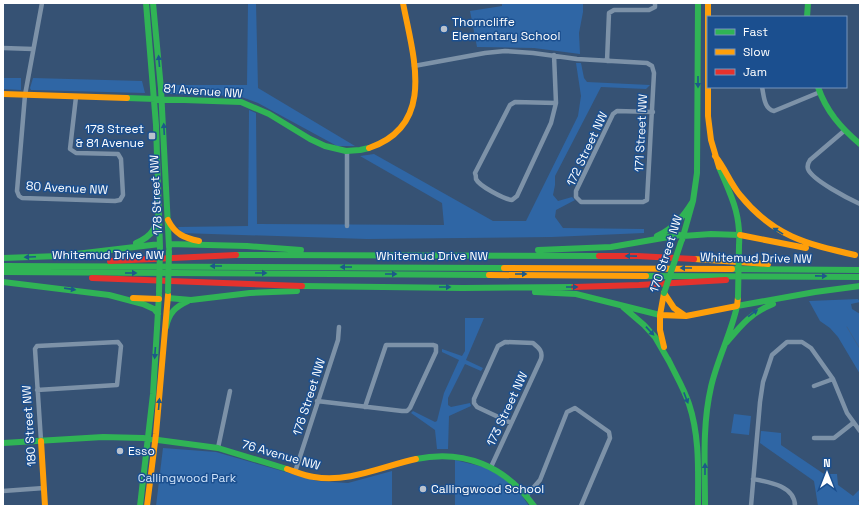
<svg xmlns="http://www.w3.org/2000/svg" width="863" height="509" font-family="'Space Grotesk',sans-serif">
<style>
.green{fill:#2f66a5}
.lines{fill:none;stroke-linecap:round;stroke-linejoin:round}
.stream{stroke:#3b618d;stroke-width:1}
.street{stroke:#7d92a8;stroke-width:4.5}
.fast{stroke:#30b455;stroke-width:6}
.slow{stroke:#ff9f0a;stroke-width:6}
.jam{stroke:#e5322d;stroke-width:6}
.fast-bridge{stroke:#30b455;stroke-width:6}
.oneway{fill:#1d5989}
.poi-dot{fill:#b9c2ce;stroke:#1b4f8f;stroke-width:1.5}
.labels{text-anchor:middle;stroke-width:3;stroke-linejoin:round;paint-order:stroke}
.poi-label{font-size:12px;fill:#fff;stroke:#1b4f8f;text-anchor:start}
.street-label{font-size:12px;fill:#fff;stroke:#1b4f8f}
.park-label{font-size:12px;fill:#cfe3fa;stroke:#1b4f8f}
</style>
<rect width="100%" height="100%" fill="#365274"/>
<!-- green -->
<path class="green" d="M248 3H256L258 88 355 146H337L258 103 239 96 170 94V85H247Z
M502 3H583V12L579 33 580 54 534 48 477 47 470 11 502 6Z
M576 63H581L584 78 587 82 650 85 646 89 601 87 555 176V185L553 195 558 201 572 197 575 200 556 210 555 217 563 228 644 229V233L552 237 367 239 181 233 178 227 248 226 249 110 256 113 257 224 444 225 442 203 360 156 374 154 493 221H526L578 116 581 96Z
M3 78H21V90L3 89Z
M33 78 142 81 145 93 31 90 30 88Z
M858 299 860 302 851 304 852 309 860 314V374L838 337 830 328 820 321 809 301Z
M465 318H484L466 360 483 368 481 371 465 364 448 398V405L451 407 470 403 471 406 449 416 448 449H437L435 430 411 413 413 411 435 422 437 421 444 393 459 360 442 352V349L462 356 465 351Z
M734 414 751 416 749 435 731 433Z
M761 431 781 433V445L824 474H837L838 485 853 496 860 489V498L858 501 860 502V506H818L814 481 760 443Z
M163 448 216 452 317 481 348 483 392 471V506H156Z
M455 460 488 468 515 486 529 506H455Z"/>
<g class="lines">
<!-- stream -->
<path class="stream" d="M847 327 860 349"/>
<!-- street -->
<path class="street" d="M42 3 25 95 17 191 19 196 22 198 115 201 120 200 123 195 121 159 118 154 76 153 70 149 76 97
M3 48 33 49
M554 55 556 103 551 123 517 196 512 200C504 199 479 186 476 179 476 178 476 175 475 173L510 105 515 102 556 103
M607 61 609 13 614 10H649L655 7V3
M414 66 485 53 505 51 533 53 577 59 647 63 652 66 654 73 647 200 643 202H581L576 197V191L613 114 617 111 653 112
M762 87C764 96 764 109 774 111L820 92
M844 131 810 160C808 163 807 166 808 169 812 180 849 199 860 204
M347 226V151
M814 386 833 379
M37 390 117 385 121 346 118 342 37 346 35 349 41 441
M317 401 402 411H407L410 408 436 352V346L433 345H386L365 407
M814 438H834L853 423
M218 448 230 391
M491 467 541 359C543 351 539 348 533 343L505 342 498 346 474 399V403L477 407 511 423
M295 472 338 340 339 327
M753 479C769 482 795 486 795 506
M3 491 44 488
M527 495 540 480 567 412 575 408 609 432 610 438 581 506
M751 506 760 402 763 382 772 355 787 342H802L811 348 833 379 847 413 860 431"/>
<!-- fast -->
<path class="fast" d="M146 3 156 125 160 247
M153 3 161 89 169 247
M807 17 808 3
M818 87C826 111 841 128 860 144
M127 98 241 102 269 114 310 139 325 146 346 151 360 150 369 148
M719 167C731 196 741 213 739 246
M657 236C674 228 683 217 693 201
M683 236 711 234 740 235
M682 240 693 201 697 173 698 3
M136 243C153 236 156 228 159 211
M169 244 247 246 301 250
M538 250 611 247 680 235 683 236
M236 255 599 256
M3 258 59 256 160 244
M3 266 504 268
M732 269 860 270
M3 272 489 275
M646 276 860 277
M3 282 109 295 143 304 154 309 158 314
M302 286 463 288 574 287
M535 292 576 294 660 315
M168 298 191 300 250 293 297 291
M737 306 815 292 860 286
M623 307 644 325 655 337 670 363
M166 327C169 313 175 307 188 301
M727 342C742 324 751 313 773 304
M668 359C675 374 684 388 689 404 700 437 698 472 698 506
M3 443 103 437 143 438 218 448 287 469
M416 459C464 449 505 466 534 506
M140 506 153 394 159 295
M705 506C705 466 702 426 711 387 717 360 731 334 737 306"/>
<!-- slow -->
<path class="slow" d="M708 3V116L711 140 719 167
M3 94 127 98
M369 148C437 125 413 56 403 3
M715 156C725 168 730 183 740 195 773 236 806 244 855 255
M168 220C175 234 184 238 199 241
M740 235 806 248
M694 259 768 264
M504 268 732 269
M489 275 646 276
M664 293 660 315 686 316 737 306 738 297
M664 293 674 308 684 315
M133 298 159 299
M660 315V330L664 347
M41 441 45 506
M287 469C296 472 305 476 314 477 349 483 383 466 416 459
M147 506 156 434 168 295"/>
<!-- jam -->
<path class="jam" d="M599 256H637L694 259
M110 261 236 255
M92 278 302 286
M574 287 639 285 726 280"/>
<!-- fast-bridge -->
<path class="fast-bridge" d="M168 291 169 251
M159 292 160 249
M664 293 681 242
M738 297 739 246"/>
</g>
<!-- one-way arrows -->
<defs><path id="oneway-solid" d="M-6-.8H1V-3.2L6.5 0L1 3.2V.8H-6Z"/></defs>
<g class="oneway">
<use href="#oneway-solid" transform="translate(159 61) rotate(-95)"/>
<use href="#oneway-solid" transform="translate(698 82) rotate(90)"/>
<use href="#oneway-solid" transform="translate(164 129) rotate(-93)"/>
<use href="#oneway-solid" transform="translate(778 231) rotate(-149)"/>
<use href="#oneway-solid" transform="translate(631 256) rotate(-179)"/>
<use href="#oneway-solid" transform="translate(30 257) rotate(177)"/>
<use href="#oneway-solid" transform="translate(216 266) rotate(-180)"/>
<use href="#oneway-solid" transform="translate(346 267) rotate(-180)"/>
<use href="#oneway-solid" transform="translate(686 268) rotate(-180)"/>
<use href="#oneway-solid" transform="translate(131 273)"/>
<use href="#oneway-solid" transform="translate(261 273)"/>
<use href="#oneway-solid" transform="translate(391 274)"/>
<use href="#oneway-solid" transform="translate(521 274)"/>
<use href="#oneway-solid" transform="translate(821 276) rotate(1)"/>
<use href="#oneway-solid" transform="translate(445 287)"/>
<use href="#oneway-solid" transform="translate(572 287)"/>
<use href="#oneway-solid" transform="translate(70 289) rotate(8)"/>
<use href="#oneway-solid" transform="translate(753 313) rotate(-36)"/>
<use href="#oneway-solid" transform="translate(650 331) rotate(47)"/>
<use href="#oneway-solid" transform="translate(155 353) rotate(94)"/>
<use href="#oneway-solid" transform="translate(686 398) rotate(69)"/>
<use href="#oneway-solid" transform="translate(159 404) rotate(-85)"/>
<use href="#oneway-solid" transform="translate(705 469) rotate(-90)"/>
</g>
<!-- markers -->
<g class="poi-dot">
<circle cx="444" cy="29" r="4"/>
<rect x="148" y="132" width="8" height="8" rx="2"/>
<circle cx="120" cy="451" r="4"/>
<circle cx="423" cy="489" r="4"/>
</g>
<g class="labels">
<!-- poi labels -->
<g class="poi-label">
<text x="452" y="26">Thorncliffe<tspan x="452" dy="14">Elementary School</tspan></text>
<text x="144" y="133" text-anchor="end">178 Street<tspan x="144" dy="14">&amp; 81 Avenue</tspan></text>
<text x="128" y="455">Esso</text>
<text x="431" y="493">Callingwood School</text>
</g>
<!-- street labels -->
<g class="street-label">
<text transform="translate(203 91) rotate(4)" y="4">81 Avenue NW</text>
<text transform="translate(641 133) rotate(-87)" y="4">171 Street NW</text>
<text transform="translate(587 149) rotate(-65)" y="4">172 Street NW</text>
<text transform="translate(67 188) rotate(3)" y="4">80 Avenue NW</text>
<text transform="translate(156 195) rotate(-93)" y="4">178 Street NW</text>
<text transform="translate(666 254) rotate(-72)" y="4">170 Street NW</text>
<text x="108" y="259">Whitemud Drive NW</text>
<text x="432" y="260">Whitemud Drive NW</text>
<text transform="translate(756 258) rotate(1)" y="4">Whitemud Drive NW</text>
<text transform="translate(309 397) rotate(-72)" y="4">176 Street NW</text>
<text transform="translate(507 409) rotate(-65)" y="4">173 Street NW</text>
<text transform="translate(29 426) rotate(-94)" y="4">180 Street NW</text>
<text transform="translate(281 455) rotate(16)" y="4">76 Avenue NW</text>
</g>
<!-- park labels -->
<g class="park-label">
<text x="187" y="482">Callingwood Park</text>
</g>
</g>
<!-- border -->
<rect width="863" height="509" fill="none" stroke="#ffffff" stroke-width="8"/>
<!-- legend -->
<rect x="707" y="16" width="140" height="72" fill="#1b4f8f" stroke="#7695bc"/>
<rect x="715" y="29" width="20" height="6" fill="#30b455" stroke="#7695bc"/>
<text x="743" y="36" font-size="12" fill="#ffffff">Fast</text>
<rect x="715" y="49" width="20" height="6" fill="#ff9f0a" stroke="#7695bc"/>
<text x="743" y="56" font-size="12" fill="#ffffff">Slow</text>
<rect x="715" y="69" width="20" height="6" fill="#e5322d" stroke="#7695bc"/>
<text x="743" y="76" font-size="12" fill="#ffffff">Jam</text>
<!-- north arrow -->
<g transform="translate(827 473)" stroke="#1b4f8f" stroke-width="3" paint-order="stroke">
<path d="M0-3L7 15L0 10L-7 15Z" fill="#ffffff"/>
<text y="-6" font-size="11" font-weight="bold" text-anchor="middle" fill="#ffffff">N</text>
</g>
</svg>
